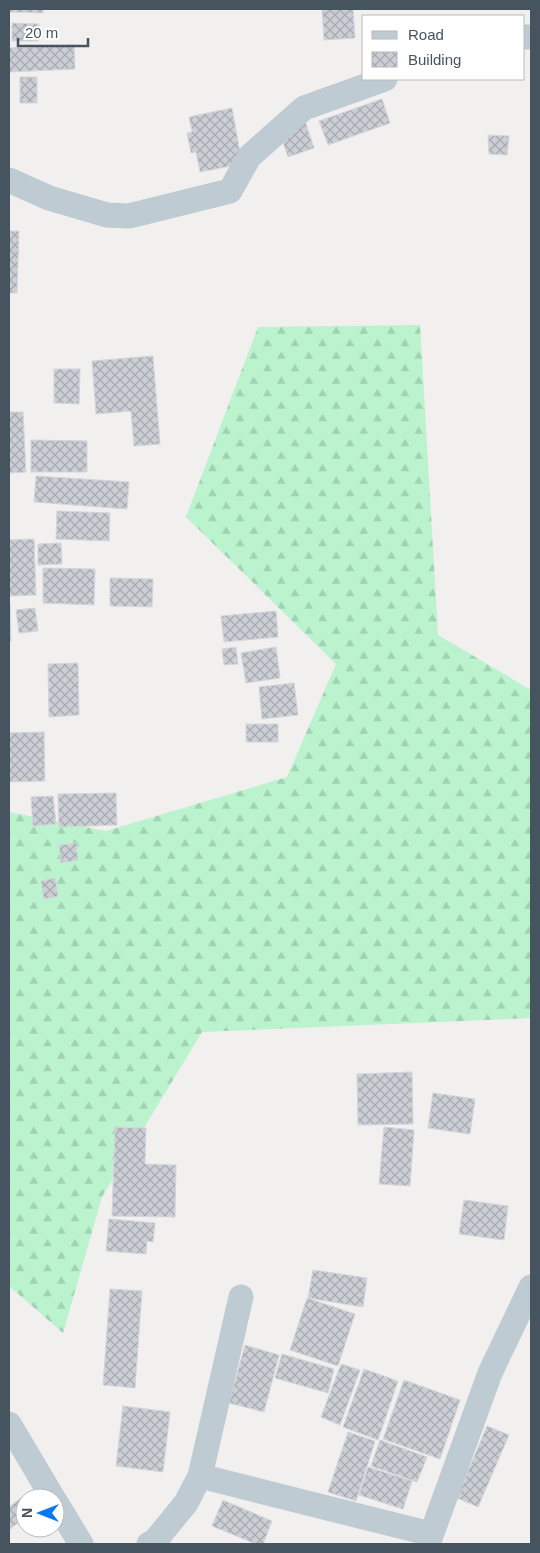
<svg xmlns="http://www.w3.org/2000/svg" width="540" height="1553" font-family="Helvetica,sans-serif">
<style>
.forest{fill:url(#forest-firs)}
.building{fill:url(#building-cross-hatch);stroke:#d3d6dc}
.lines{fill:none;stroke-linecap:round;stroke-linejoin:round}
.minor{stroke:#bfcbd3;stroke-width:25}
</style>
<defs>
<pattern id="forest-firs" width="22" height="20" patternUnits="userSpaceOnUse" patternTransform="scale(1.25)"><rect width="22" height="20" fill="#baf3ce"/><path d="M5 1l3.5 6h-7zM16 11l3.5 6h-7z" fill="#a1d2b3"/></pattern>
<pattern id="building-cross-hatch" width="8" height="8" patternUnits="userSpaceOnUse" patternTransform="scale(1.25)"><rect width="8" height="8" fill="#cbcfd5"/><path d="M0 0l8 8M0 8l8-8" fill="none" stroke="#a7abb0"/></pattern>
</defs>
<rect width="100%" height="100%" fill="#f2efef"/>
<!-- forest -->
<path class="forest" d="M420 325 438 635 531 690V1018L202 1032 102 1197 63 1333 9 1286V812L106 831 287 777 336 664 186 517 258 327Z"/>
<!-- building -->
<path class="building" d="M9 9H43V13L9 12Z
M322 9H353L355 38 324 40Z
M12 23 39 24 38 41H12Z
M74 45 75 69 9 72V48Z
M20 77H37V103H20Z
M382 99 390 123 328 145 319 121Z
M232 108 242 164 200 172 196 152 191 153 187 133 192 132 189 117Z
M305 121 314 148 288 157 279 130Z
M488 135 509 136 507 155 489 154Z
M9 231H19L17 293H9Z
M153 356 160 444 134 446 131 411 96 414 92 361Z
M54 369H80L79 404 54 403Z
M9 412H23L26 472 9 473Z
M31 440 87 441V472H31Z
M36 476 129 482 127 509 34 502Z
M57 511 110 513 109 541 56 539Z
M34 539 36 595 9 596V540Z
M61 543 62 564 38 565V544Z
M43 568 95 569 94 605 43 603Z
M110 578 153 579 152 607 110 606Z
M9 603H10L11 641H9Z
M35 608 38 631 19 633 16 610Z
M276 611 278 637 224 642 221 616Z
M236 647 238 664 224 665 222 649Z
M276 647 280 678 246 683 241 653Z
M78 663 79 715 49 717 48 664Z
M294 683 298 715 262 719 259 687Z
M246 724H278V742H246Z
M44 732 45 781 9 782V733Z
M116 793 117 825 59 827 58 794Z
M53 796 56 824 33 826 31 797Z
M76 843 78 860 61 863 59 845Z
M55 878 58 896 44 899 41 881Z
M412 1072 413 1124 358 1125 357 1074Z
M433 1093 475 1099 470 1134 428 1128Z
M115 1127 146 1128 145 1164 176 1165 175 1217 112 1216Z
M384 1127 414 1130 410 1186 379 1184Z
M464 1200 508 1206 504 1240 459 1234Z
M109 1219 155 1223 153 1242 147 1241 146 1254 106 1251Z
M313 1270 367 1278 363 1307 308 1298Z
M110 1289 142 1291 135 1388 103 1385Z
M307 1298 355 1314 338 1366 290 1350Z
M245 1345 279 1355 264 1412 229 1403Z
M282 1354 334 1369 328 1393 275 1378Z
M341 1364 360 1370 340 1425 321 1417Z
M364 1369 398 1381 378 1440 343 1427Z
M404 1380 460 1400 440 1459 383 1439Z
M123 1406 170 1412 163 1472 116 1466Z
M487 1426 509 1435 478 1507 457 1498Z
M348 1432 375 1441 356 1501 328 1492Z
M380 1440 427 1457 417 1482 371 1466Z
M368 1467 412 1481 403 1509 359 1495Z
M26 1494 29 1498H25V1517L9 1530V1507Z
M223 1500 272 1521 263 1544H256L212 1526Z"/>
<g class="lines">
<!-- minor -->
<path class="minor" d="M524 37H531
M9 180 49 198 107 215 129 216 230 191 249 157 304 108 385 79
M9 1424 53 1498
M200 1476 241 1297
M55 1501 81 1544
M149 1544 155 1541 186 1503 200 1476 431 1534
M428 1544 490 1373 531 1287"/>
</g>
<!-- border -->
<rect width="540" height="1553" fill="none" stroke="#46545f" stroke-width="20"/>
<!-- legend -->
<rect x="362" y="15" width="162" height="65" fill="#ffffff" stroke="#b5bbbf"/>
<rect x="372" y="31" width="25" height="8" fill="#bfcbd3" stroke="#b5bbbf"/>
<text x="408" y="40" font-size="15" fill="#46545f">Road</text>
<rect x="372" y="52" width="25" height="15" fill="url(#building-cross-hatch)" stroke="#b5bbbf"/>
<text x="408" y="65" font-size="15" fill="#46545f">Building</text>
<!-- north arrow -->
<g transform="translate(40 1513) rotate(270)"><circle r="24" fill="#ffffff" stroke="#b5bbbf"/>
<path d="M0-4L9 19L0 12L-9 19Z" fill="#0977f3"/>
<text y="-8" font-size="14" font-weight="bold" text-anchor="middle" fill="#46545f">N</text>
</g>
<!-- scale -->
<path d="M18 38v8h70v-8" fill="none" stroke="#46545f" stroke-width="2.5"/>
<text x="25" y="38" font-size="15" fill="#46545f" stroke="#ffffff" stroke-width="4" paint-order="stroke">20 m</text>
</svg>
